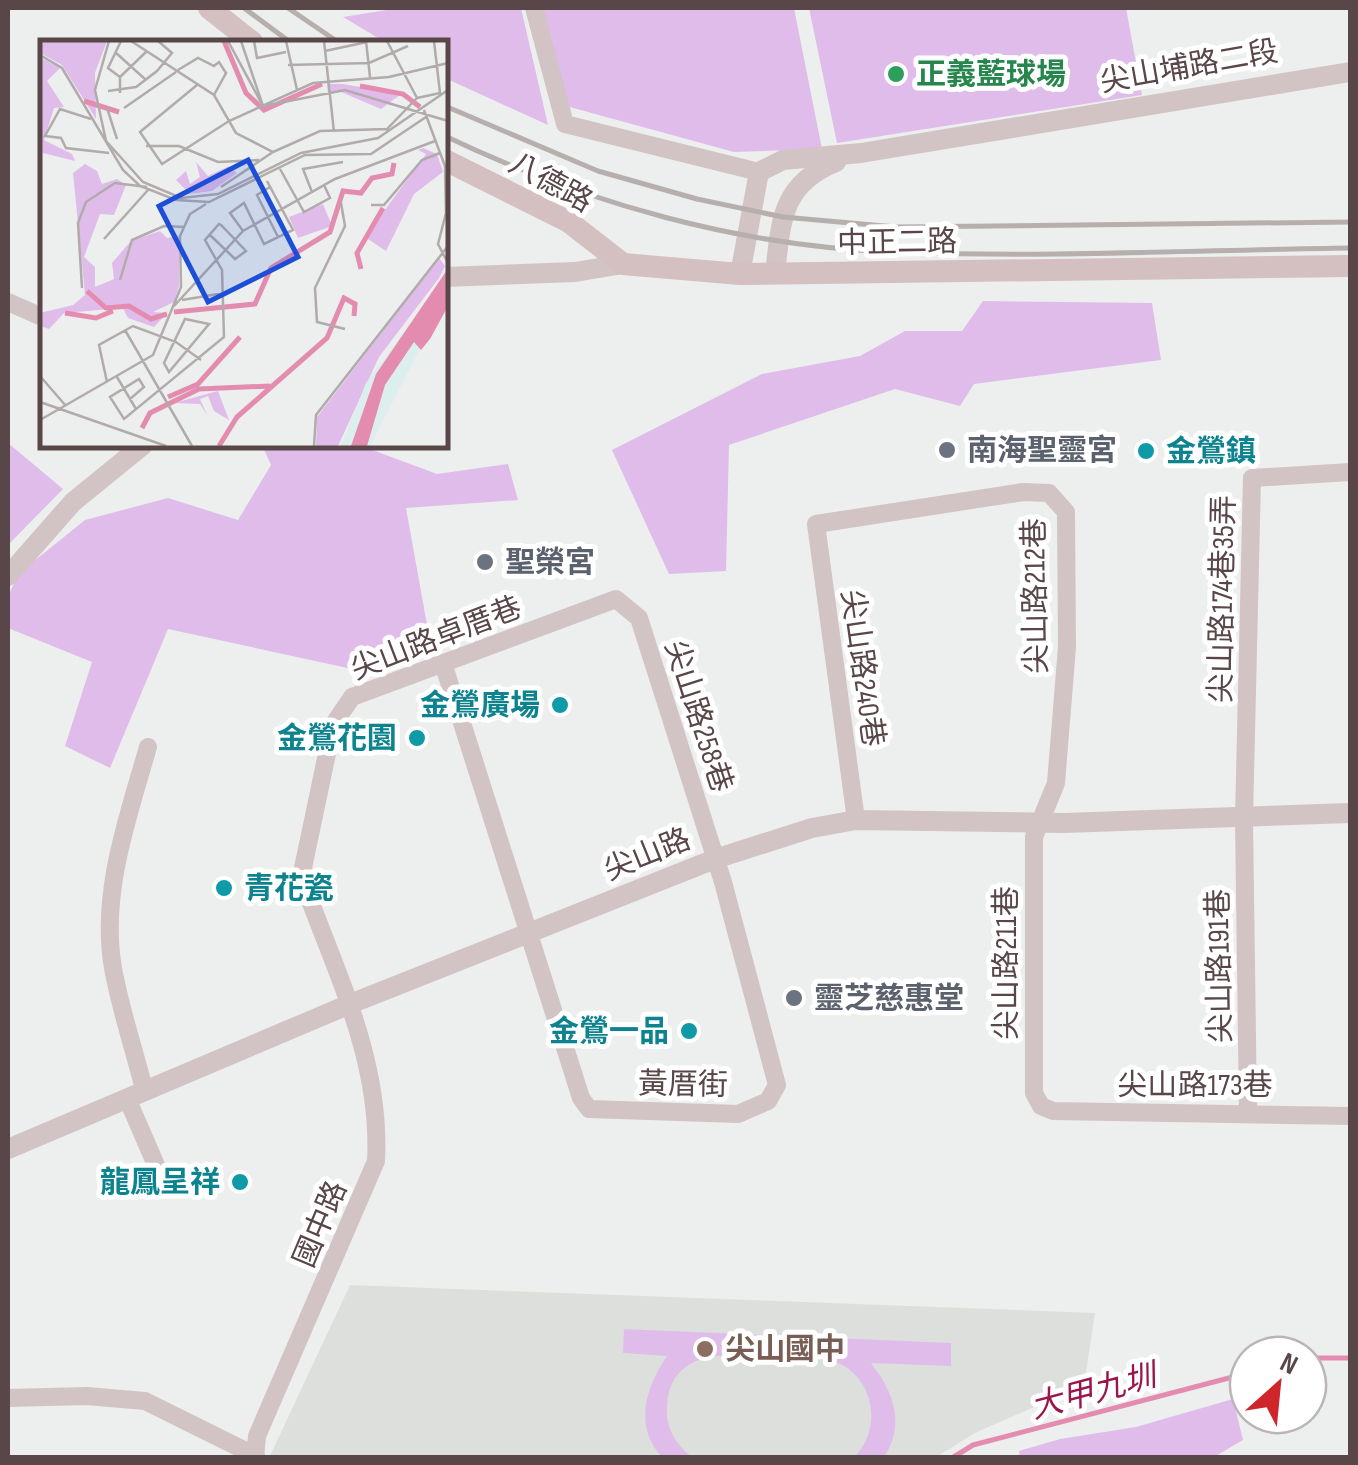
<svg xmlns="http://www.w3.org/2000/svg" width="1358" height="1465" font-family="'Sofia Sans Condensed','Noto Sans TC',sans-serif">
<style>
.education{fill:#dddfdd}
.green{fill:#e0bcea}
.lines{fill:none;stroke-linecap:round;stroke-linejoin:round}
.stream{stroke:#e48caf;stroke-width:5}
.minor{stroke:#d2c3c5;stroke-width:18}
.tertiary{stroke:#d2c3c5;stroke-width:20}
.secondary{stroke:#d4bfc1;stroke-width:22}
.rail{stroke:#b6afae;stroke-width:5}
.leisure-dot{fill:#2e9e5b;stroke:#fff;stroke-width:4}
.worship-dot{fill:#6b7280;stroke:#fff;stroke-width:4}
.culture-dot{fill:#0f9aa8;stroke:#fff;stroke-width:4}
.education-dot{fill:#8d6e63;stroke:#fff;stroke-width:4}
.labels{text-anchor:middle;stroke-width:10;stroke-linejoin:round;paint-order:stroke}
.street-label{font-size:30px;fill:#584648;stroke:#fff}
.leisure-label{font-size:30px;font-weight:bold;fill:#27864d;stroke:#fff;text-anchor:start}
.worship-label{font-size:30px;font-weight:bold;fill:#5b616d;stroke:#fff;text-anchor:start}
.culture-label{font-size:30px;font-weight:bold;fill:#0d838f;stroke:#fff;text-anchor:end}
.education-label{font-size:30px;font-weight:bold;fill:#785e54;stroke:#fff;text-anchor:start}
.water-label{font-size:32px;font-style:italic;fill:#9a164a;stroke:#fff}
.inset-river{fill:none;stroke:#e48caf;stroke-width:5}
.inset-road{fill:none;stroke:#b1abab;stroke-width:2.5}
.view{fill:#1d4ed8;fill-opacity:0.15;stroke:#1d4ed8;stroke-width:5}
.inset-edge{fill:none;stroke:#584648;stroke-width:5}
</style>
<rect width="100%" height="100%" fill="#ecefed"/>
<!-- education -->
<path class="education" d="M350 1285 1095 1313 1084 1385 975 1433 936 1457 269 1458Z"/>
<!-- green -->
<path class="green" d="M399 8H521L548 125 445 78V42H385L343 17Z
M538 8H794L822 149 734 152 566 106Z
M809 8H1126L1142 95 837 143Z
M983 301 1152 303 1161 360 974 384 960 406 895 389 729 445 726 571 669 574 612 450 762 374 860 356 905 331H962Z
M8 443 63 489 8 545Z
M262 445H359L437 474 508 464 518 500 406 508 431 647 366 672 168 629 110 768 65 746 92 662 8 628V597L18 574 85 520 168 498 238 520 271 465Z
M624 1329 951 1343V1366L871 1363C893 1391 906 1424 884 1457L853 1458C881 1433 876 1385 844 1366 825 1355 799 1357 777 1356 734 1354 671 1346 667 1405 665 1427 675 1444 692 1457H662C633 1426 646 1387 667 1356L623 1353Z
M1233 1399 1243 1440 1214 1457H1020L1019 1451 1060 1439 1136 1427Z"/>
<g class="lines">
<!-- stream -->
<path class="stream" d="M1308 1358H1350
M952 1458 973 1445 1248 1373"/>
<!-- minor -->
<path class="minor" d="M534 8 565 124 759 172
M8 302 42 317
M856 820 816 524 1023 492 1049 493 1066 512 1067 647 1056 783 1034 837V1093L1041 1106 1053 1111 1350 1116
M144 1089C134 1049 120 1008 113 968 100 894 128 817 148 747
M127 1098 165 1186
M1248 1111 1244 819 1252 478 1350 472
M8 1398 87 1396 145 1401 256 1456
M255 1458 257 1436 376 1161C381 1067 342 985 309 898L303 868 333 725 352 697 616 599 639 618 723 882 777 1085 768 1101 738 1114 589 1109 581 1098 443 663"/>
<!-- tertiary -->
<path class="tertiary" d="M740 274 759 172 783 160 861 153 1350 72
M775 274C781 221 781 184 836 162
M445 277 575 272 623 264
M8 576 73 502 143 445
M8 1149 350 1004 715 859 812 828 856 820 1064 823 1350 813"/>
<!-- secondary -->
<path class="secondary" d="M209 8 252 42
M445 160 569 222 623 264 740 274 1350 266"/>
<!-- rail -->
<path class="rail" d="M244 8 290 42
M288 8 338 42
M445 106 598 171 697 199 783 217 896 227 1350 222
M445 136C585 203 741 247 896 252 1047 258 1200 250 1350 248"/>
</g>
<!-- markers -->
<circle class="leisure-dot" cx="896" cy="74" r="10"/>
<g class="worship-dot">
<circle cx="947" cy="450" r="10"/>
<circle cx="485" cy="562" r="10"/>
<circle cx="794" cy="998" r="10"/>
</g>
<g class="culture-dot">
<circle cx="1146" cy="451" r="10"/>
<circle cx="560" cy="705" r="10"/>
<circle cx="417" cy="738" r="10"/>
<circle cx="224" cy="888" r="10"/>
<circle cx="689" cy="1031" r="10"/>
<circle cx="240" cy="1182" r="10"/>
</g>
<circle class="education-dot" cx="705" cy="1349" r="10"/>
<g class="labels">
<!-- street labels -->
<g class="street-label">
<text transform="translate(1189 66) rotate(-10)" y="10">尖山埔路二段</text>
<text transform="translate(551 182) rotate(29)" y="10">八德路</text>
<text transform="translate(897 242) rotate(-1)" y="10">中正二路</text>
<text transform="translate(1035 596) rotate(-91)" y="10">尖山路212巷</text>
<text transform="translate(1222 599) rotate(-89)" y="10">尖山路174巷35弄</text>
<text transform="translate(436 638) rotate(-21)" y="10">尖山路卓厝巷</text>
<text transform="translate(863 668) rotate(82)" y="10">尖山路240巷</text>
<text transform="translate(699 716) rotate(72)" y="10">尖山路258巷</text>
<text transform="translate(647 854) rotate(-22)" y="10">尖山路</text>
<text transform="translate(1006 963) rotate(-90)" y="10">尖山路211巷</text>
<text transform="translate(1219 966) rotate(-91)" y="10">尖山路191巷</text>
<text transform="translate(683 1084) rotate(1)" y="10">黃厝街</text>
<text x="1195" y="1095">尖山路173巷</text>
<text transform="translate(320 1224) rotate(-67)" y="10">國中路</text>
</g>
<!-- leisure labels -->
<g class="leisure-label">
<text x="916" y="84">正義藍球場</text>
</g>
<!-- worship labels -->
<g class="worship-label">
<text x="967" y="460">南海聖靈宮</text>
<text x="505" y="572">聖榮宮</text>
<text x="814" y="1008">靈芝慈惠堂</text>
</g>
<!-- culture labels -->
<g class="culture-label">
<text x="1166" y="461" text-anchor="start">金鶯鎮</text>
<text x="540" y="715">金鶯廣場</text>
<text x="397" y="748">金鶯花園</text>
<text x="244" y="898" text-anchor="start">青花瓷</text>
<text x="669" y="1041">金鶯一品</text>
<text x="220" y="1192">龍鳳呈祥</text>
</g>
<!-- education labels -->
<g class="education-label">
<text x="725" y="1359">尖山國中</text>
</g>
<!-- water labels -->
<g class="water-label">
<text transform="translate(1093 1391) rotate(-15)" y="11">大甲九圳</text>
</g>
</g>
<!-- overview -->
<g transform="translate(40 40)">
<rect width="408" height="408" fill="#ecefed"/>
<path d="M0 1H67L55 33 56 79 22 25 0 13ZM0 17 20 28 7 41 24 67 14 68 4 100 32 114 35 121 3 113 0 106ZM287 44H303L361 54 341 69 301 52 288 54ZM383 108 397 114 403 132 374 154 346 211 325 197 386 114 378 110ZM156 122 168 136 189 126 197 133 172 151 142 155 147 151 136 140 146 131 150 144 160 137ZM45 124 57 131 62 144 77 139 86 145 74 175 60 174 44 217 55 227V247L74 239 72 223 91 201 120 191 127 198 139 196V246L134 262 113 272 127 273 114 287 88 278 83 268 24 273 9 289 0 286V273L33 265 45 255 33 133ZM283 164 292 186 258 198 249 177ZM399 218 405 226 399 238 339 317 298 406H276L277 377ZM178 351 189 380 174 371 168 356 160 359 167 375 160 364 134 363Z" fill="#e0bcea"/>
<path d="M384 265 393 283 330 406H301L326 343Z" fill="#ddeeef"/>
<path d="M407 230V268L390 299 381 310 374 302 345 345 327 406H311L336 334Z" fill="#e48caf"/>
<path class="inset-river" d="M184 1 206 53 224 70 282 44M320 46 363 54 380 67M44 61 79 72M321 229 317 213 343 168M47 251 66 268 89 266 111 279 127 274M134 272 215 264 231 228 290 192 303 151 321 153 332 138 352 134 354 123M25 273 56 278 73 271M128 357 158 344 200 297M102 388 110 373 159 349 230 346M179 406 197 377 287 298 304 258 315 264 314 276"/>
<path class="inset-road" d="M69 1 55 50 66 101 103 142 141 158 178 154 261 113 338 98 408 50M91 1 174 55 196 93 233 112 280 91 347 89 377 58M188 1 223 66 305 50 408 81M201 1 223 66M214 1 217 18 246 12M246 1 257 50M284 1 294 92M326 1 330 37M347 1 377 58M285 11 327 2M75 12 106 40M0 15 22 28 83 130 100 146 136 160 169 162 265 115 331 114 386 77M248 25 329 23 368 6M138 30 158 18 174 26 179 22 186 33 174 55M80 37 106 12M157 45 100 92 122 124 189 81 273 43 349 37 408 23M68 51 96 47 117 31 132 13 118 1M80 53V37L68 28 81 1M377 58 400 53 394 1M67 68 77 99M84 68 136 32M384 70 405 126 406 173 398 204 408 223M51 79 20 69 5 96 21 98 26 108 69 113M106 106H139L178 122 219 120M240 129 264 172 290 158 284 145M181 147 233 112M230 147 217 155 238 197M272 152 263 129 303 122M301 163 305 186 275 248 277 282 305 289M331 165H344L382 120 400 113M203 191 190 173 204 163 224 204 253 190 227 141M64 199 108 150M80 240 92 200 124 186 144 187M42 248 38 183 46 162 75 143 107 147M142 260 184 253M134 266 203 191 295 139 395 101M145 279 169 284 129 332 124 323ZM85 290 152 406M0 336 26 366M77 337 96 369M67 342 59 305 93 286 136 302 161 320M90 359 104 347 99 339 70 357 84 379 184 297 182 230 165 200 179 184 181 185 206 211 195 219 170 195M0 362 126 406M0 380 113 315 141 247 140 196 150 174 166 164M274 406 276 375 408 206"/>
<path class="view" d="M208 120 258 217 168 262 119 166Z"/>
<rect width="408" height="408" class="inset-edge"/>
</g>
<!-- border -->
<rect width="1358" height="1465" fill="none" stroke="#584648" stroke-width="20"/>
<!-- north arrow -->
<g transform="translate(1278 1385) rotate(27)"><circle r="48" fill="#ffffff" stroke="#bcb5b6" stroke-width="2.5"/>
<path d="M0-8L18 38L0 25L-18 38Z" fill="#cf262c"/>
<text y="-15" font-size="28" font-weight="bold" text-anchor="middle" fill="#584648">N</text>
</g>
</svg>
